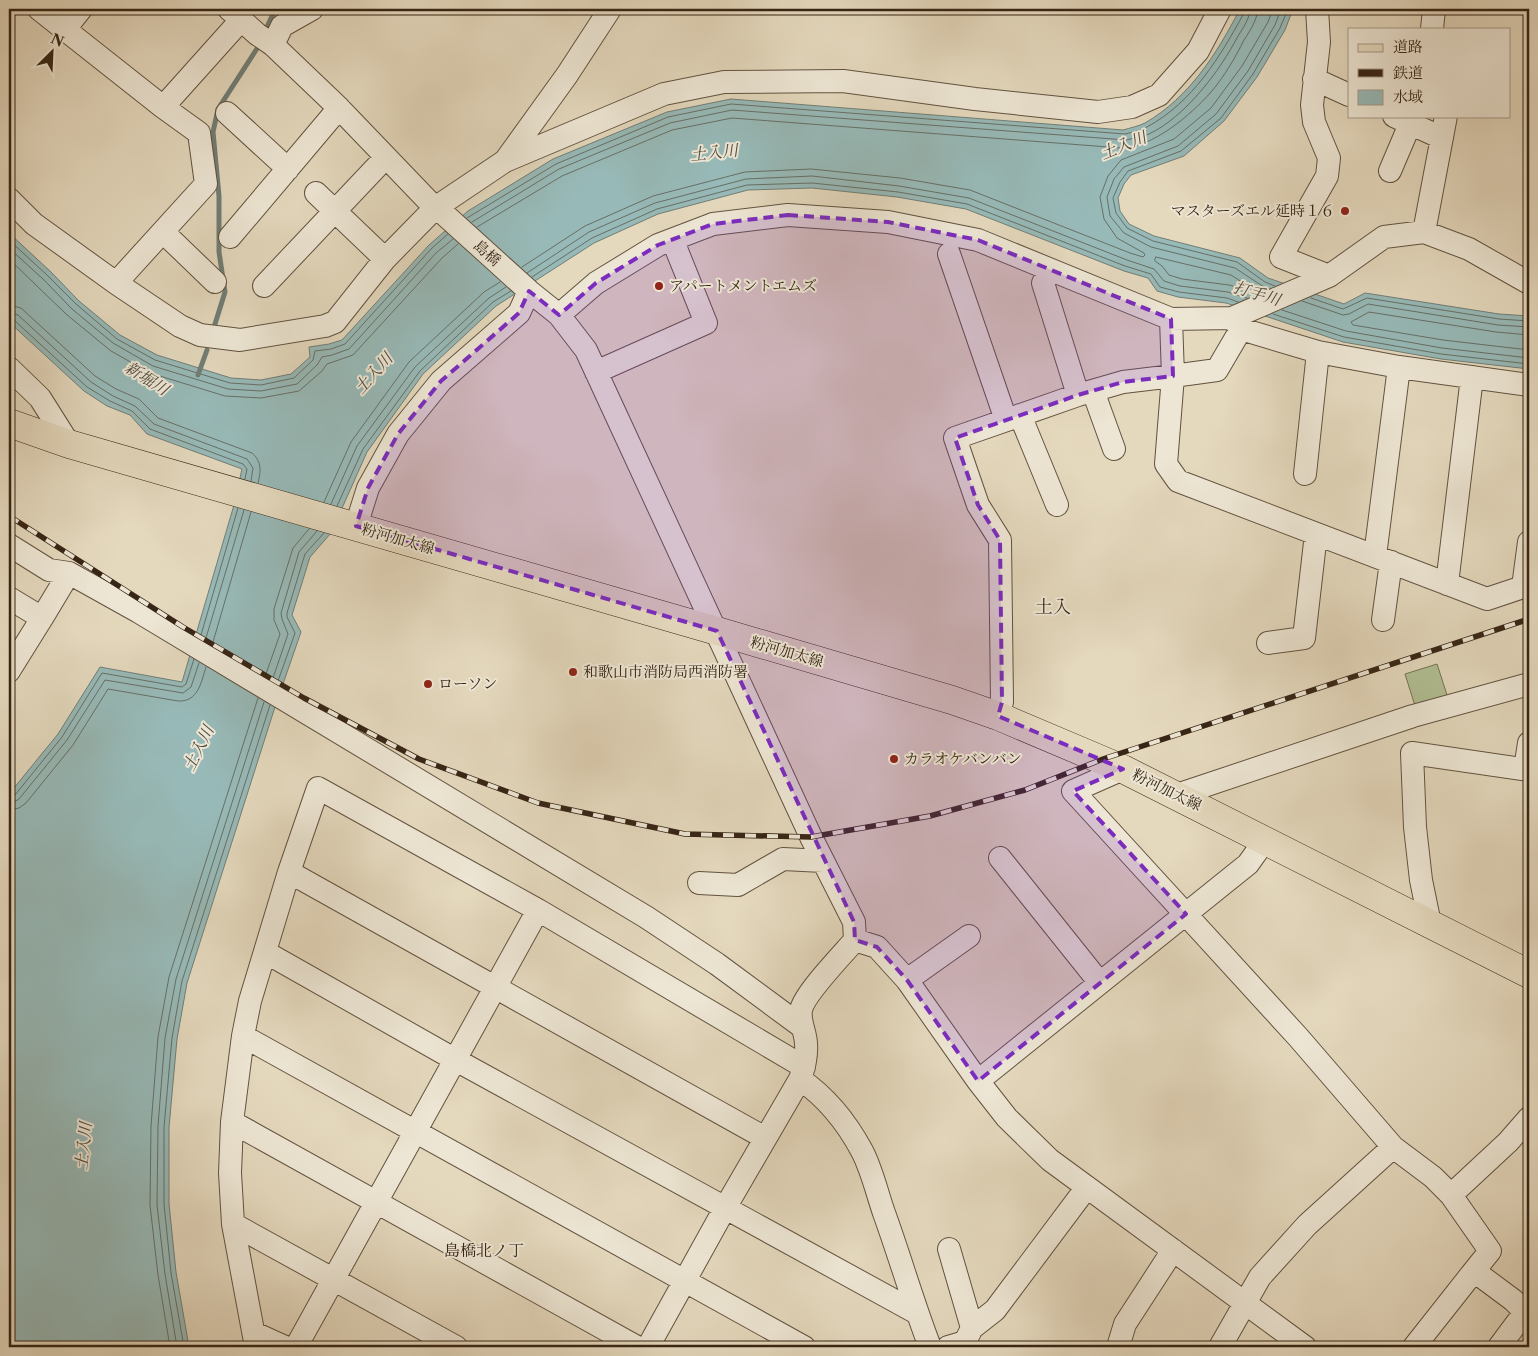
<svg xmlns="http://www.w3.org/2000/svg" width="1538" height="1356" font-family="'Libre Caslon Text','Noto Serif JP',serif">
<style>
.green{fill:#b1bf93;stroke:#747254}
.water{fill:#97b9b7;stroke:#717e76}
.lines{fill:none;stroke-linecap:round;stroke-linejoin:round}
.shore{stroke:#676f66;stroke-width:1}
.stream{stroke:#717e76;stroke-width:5}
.minor-casing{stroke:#62523f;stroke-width:24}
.major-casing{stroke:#372515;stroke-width:29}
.minor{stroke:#ede6d4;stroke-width:22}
.major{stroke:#e4d8bd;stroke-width:28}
.rail-casing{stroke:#372515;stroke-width:5.5}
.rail{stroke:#ede6d4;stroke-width:4;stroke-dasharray:11;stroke-linecap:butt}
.marked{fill:#7b2cbf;fill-opacity:0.2;stroke:#7b2cbf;stroke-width:4;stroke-dasharray:10 6;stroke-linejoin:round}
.poi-dot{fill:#8f2418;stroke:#ede6d4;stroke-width:2}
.labels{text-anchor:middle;stroke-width:4;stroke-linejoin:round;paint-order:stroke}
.poi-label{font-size:15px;fill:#372515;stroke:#ede6d4;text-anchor:start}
.street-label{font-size:15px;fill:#372515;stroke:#ede6d4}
.water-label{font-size:16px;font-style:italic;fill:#4f4a3e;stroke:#ede6d4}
.neighbourhood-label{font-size:16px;fill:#372515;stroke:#ede6d4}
.quarter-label{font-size:18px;fill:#372515;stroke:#ede6d4}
</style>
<rect width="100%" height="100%" fill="#e4d8bd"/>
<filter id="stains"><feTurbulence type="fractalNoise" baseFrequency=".004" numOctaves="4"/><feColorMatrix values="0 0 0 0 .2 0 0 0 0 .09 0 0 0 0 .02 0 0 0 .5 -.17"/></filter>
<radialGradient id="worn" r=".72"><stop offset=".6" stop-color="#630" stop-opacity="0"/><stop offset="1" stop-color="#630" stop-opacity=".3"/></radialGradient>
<!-- green -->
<path class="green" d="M1437 664 1448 698 1416 709 1405 674Z"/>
<!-- water -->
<path class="water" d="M1240 9H1293L1285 30 1257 77 1224 121 1184 156 1131 175 1124 184 1118 198 1120 211 1129 224 1154 236 1240 258 1268 278 1344 304 1365 293 1499 314 1529 316V369L1441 359 1343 342 1226 303 1178 297 1157 291 1148 278 1124 271 966 209 897 197 812 188 748 190 658 214 594 243 496 306 423 374 367 452 331 533 310 557 292 615 301 632 275 707 187 983 177 1039 169 1127V1204L176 1272 189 1347H9V794L58 734 100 667 182 682 234 505 242 469 147 434 130 415 107 406 84 391 9 322V233L51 272 79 301 120 335 157 355 231 378 261 380 291 374 310 357 309 347 329 344 342 340 429 245 468 211 553 159 667 112 731 99 1123 130C1130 128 1139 126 1145 123 1190 97 1217 53 1240 9Z"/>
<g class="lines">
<!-- shore -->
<path class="shore" d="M467 218 556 164 668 117 731 104 1125 134C1132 132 1141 131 1147 127 1193 102 1220 57 1244 13V9
M472 222 559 169 670 123 732 110 1126 140C1134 138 1142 137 1149 134 1185 117 1220 71 1238 36 1243 28 1250 18 1250 9
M477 227 562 176 672 130 732 118 1121 148C1152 148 1191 115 1211 92 1224 77 1235 58 1244 40 1250 31 1257 20 1258 9
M9 240 48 276 76 304 117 339 155 360 230 383 261 385 294 378 313 360 315 351 331 349 345 344 432 248 448 234
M9 248 44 280 72 309 113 343 153 366 228 389 261 391 297 384 317 365 322 357 332 355 349 349 436 253 453 239
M1156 257 1231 275 1245 284V287L1243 289 1229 285 1182 279 1169 275 1162 266 1155 261Z
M9 259 66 314 111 351 150 373 225 396 261 398 299 391 322 371 327 364 353 355 442 258 458 244
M522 267 585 226 653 196 745 172 811 169 900 178 970 190 1130 253 1143 257 1145 255 1144 253 1117 238 1104 219 1100 197 1108 176 1121 160 1174 139 1211 108 1242 66 1268 22 1273 9
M527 273 589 232 655 203 746 179 812 176 899 186 969 198 1127 260 1154 269 1164 281 1180 286 1228 292 1247 298
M532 277 592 238 657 209 747 185 812 183 898 192 967 204 1125 266 1151 274 1160 287 1179 292 1227 298 1238 302
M1275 286 1265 282 1237 262 1153 241 1127 228 1116 213 1113 198 1120 182 1128 171 1181 151 1221 118 1253 74 1280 28 1288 9
M1267 289 1235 268 1151 247 1124 233 1110 216 1107 197 1114 179 1124 167 1178 146 1216 114 1248 71 1275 25 1281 9
M1311 298 1343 309 1367 298 1499 319 1529 321
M1302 301 1343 315 1349 314 1368 304 1498 325 1529 327
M9 305 21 308 95 376 116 389 139 399 158 418 252 453C262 462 261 471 258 483
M1282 310 1346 331 1442 348 1529 358
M9 312 18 315 91 382 113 396 135 406 154 424 247 459 253 468 251 481
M1273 314 1344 337 1441 354 1529 364
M9 319 14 320 87 387 110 401 132 411 150 429 243 464 247 469 245 479
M1529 335 1496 332 1369 312 1351 322 1353 325 1443 340 1529 350
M324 502 351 442 409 362 484 292 500 282
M331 504 357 446 415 367 489 298 506 287
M337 506 363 449 420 371 493 302 511 291
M201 635 238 508
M206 638 244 510
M213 642 251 512
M266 674 280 634 274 620V609L293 548 309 529
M273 678 288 634 282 619 281 613 299 552 317 531
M278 681 295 633 287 617V613L305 554 324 533
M9 796 15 795 62 737 102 673 182 687 186 684 194 659
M9 803 14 802 19 799 67 740 105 680 183 693 191 687 199 663
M9 810 19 808 26 803 73 745 108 689 178 701C198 702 201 683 206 667
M170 1347 158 1275 150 1205 151 1126 158 1037 169 977 258 698
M177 1347 165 1274 157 1205 158 1126 165 1038 176 979 264 702
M184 1347 171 1273 164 1204V1127L172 1038 182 981 270 705"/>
<!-- stream -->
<path class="stream" d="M266 29 273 14 280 9
M215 324 225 292 219 252V196L213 132 218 109 258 47
M198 375 207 350"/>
<!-- minor casing -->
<g class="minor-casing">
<path id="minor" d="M39 9 163 107 199 133 206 184 116 283
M229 9 257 34 273 45
M312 9 282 26 273 45 339 108
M1317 9 1319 42 1312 105 1314 122 1329 158 1327 176 1281 257 1329 276
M65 29 81 9
M1432 29 1434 9
M1314 79 1349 95
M163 107 241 20
M227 113 288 169
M1394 116 1442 138
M505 161 664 94 724 82 843 81 975 99 1098 112 1132 107 1159 95 1198 51 1220 9
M1390 171 1410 124
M316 193 385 259
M9 199 34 224 116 283 180 326 200 335 240 340 325 326 335 322 385 259 435 208 505 161 567 75 610 9
M163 232 215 282
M1424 232 1446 116
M230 237 339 108 435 208 445 215 529 291 559 315 586 350 811 837 854 922 855 940C843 954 804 994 801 1010 799 1022 806 1033 806 1044 807 1056 804 1068 800 1079L725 1208 648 1347
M949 254 1006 420
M1043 283 1078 395
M264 286 386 157
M559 315 596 283 658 245 713 224 788 215 888 222 978 240 1171 319 1232 318 1329 276 1384 237 1424 232 1469 249 1529 283
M1232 318 1241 329 1217 370 1173 376 1166 464 1178 481 1487 599 1523 587 1529 542
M1241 329 1318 352 1399 367 1529 385
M9 368 40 398 69 444
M596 372 706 323 673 241
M1093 391 1114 449
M1020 415 1057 505
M1305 474 1318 352
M356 526 368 488 398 434 441 381 519 313 529 291
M9 545 49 570 69 573 139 612 646 917 717 964 801 1026
M1375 556 1399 367
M1447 584 1472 377
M9 598 42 618 69 573
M1383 620 1391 562
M1268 643 1304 638 1316 534
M9 671 42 618
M998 716 1002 702 1000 540 978 505 955 438 1078 395 1123 382 1173 376 1171 319
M1123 769 1073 791 1298 1037 1393 1147 1433 1177 1451 1195 1490 1251 1474 1271
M1525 769 1529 743
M1177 795 1413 716 1529 684
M1000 858 1100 983
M289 872 250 1001 243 1036 804 1347
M699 883 738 885 783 859 823 861
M538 910 318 788 289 872 765 1138
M1430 924 1421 880 1415 827 1412 753 1529 770
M855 940 877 947 907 980 978 1081 1007 1118 1050 1160 1305 1347
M265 952 454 1059 917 1313
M907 980 969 936
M243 1036 232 1122 230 1173 233 1224 456 1347
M800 1079C826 1097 847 1123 862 1151 872 1170 877 1193 884 1213 900 1257 913 1303 930 1347
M978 1081 1248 864 1265 840
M232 1122 637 1347
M1451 1195 1508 1142 1529 1118
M233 1224 256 1347
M972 1328 995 1310 1087 1187
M254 1333 285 1347
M296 1347 538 910 804 1067
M948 1347 965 1342 972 1328 949 1249
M1118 1347 1125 1324 1173 1250
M1220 1347 1260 1277 1307 1225 1393 1147
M1414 1347 1474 1271 1513 1300 1525 1312 1499 1347"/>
</g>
<!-- major casing -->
<g class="major-casing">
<path id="major" d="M9 423 69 444 717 631 952 700 998 716 1123 769 1529 974"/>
</g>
<!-- minor -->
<use href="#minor" class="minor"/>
<!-- major -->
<use href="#major" class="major"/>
<!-- rail casing -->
<g class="rail-casing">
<path id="rail" d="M9 516 183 627 304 698 419 759 538 803 685 834 811 837 930 816 1025 790 1103 759 1529 619"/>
</g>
<!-- rail -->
<use href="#rail" class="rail"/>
</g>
<!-- marked area -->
<path class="marked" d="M788 215 888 222 978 240 1171 319 1173 376 1123 382 1078 395 955 438 978 505 1000 540 1002 702 998 716 1123 769 1073 791 1186 914 978 1081 907 980 877 947 855 940 854 922 717 631 356 526 368 488 398 434 441 381 519 313 529 291 559 315 596 283 658 245 713 224Z"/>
<!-- markers -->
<g class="poi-dot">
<circle cx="1345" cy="211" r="5"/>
<circle cx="659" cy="286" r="5"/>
<circle cx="573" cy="672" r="5"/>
<circle cx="428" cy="684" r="5"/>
<circle cx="894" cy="759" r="5"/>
</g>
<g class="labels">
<!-- poi labels -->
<g class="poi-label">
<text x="1335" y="216" text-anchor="end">マスターズエル延時１６</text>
<text x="669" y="291">アパートメントエムズ</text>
<text x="583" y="677">和歌山市消防局西消防署</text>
<text x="438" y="689">ローソン</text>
<text x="904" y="764">カラオケバンバン</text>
</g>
<!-- street labels -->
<g class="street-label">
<text transform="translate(487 253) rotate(42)" y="5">島橋</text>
<text transform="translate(398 539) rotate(16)" y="5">粉河加太線</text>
<text transform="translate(787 652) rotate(16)" y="5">粉河加太線</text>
<text transform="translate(1167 790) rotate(26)" y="5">粉河加太線</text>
</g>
<!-- water labels -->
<g class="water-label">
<text transform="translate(1123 145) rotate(-22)" y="6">土入川</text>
<text transform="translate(714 152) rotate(-6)" y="6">土入川</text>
<text transform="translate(1257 293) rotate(17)" y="6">打手川</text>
<text transform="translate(373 373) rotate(-48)" y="6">土入川</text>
<text transform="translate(147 378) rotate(32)" y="6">新堀川</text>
<text transform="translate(198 748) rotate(-64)" y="6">土入川</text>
<text transform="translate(83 1146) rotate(-84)" y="6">土入川</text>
</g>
<!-- neighbourhood labels -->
<g class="neighbourhood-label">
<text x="484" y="1256">島橋北ノ丁</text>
</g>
<!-- quarter labels -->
<g class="quarter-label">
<text x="1053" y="613">土入</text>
</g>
</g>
<!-- margin -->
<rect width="1538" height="1356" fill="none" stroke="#e4d8bd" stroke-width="30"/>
<rect x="10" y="10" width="1518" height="1336" fill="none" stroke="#372515" stroke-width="2.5"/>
<rect x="15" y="15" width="1508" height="1326" fill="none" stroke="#372515"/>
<!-- legend -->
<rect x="1348" y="28" width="162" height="90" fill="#ede6d4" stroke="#a49988"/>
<rect x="1358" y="44" width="25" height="8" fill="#e4d8bd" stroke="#a49988"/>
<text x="1393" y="52" font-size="15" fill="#372515">道路</text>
<rect x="1358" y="69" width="25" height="8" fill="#372515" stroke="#a49988"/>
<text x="1393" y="78" font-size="15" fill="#372515">鉄道</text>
<rect x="1358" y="90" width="25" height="15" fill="#97b9b7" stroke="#a49988"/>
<text x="1393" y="102" font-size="15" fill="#372515">水域</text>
<!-- north arrow -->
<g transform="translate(52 52) rotate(24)" stroke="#ede6d4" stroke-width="4" paint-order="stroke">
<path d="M0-4L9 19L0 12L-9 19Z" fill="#372515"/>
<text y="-8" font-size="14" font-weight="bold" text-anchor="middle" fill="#372515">N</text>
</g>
<rect width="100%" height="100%" filter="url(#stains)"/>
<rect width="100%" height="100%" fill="url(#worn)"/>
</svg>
